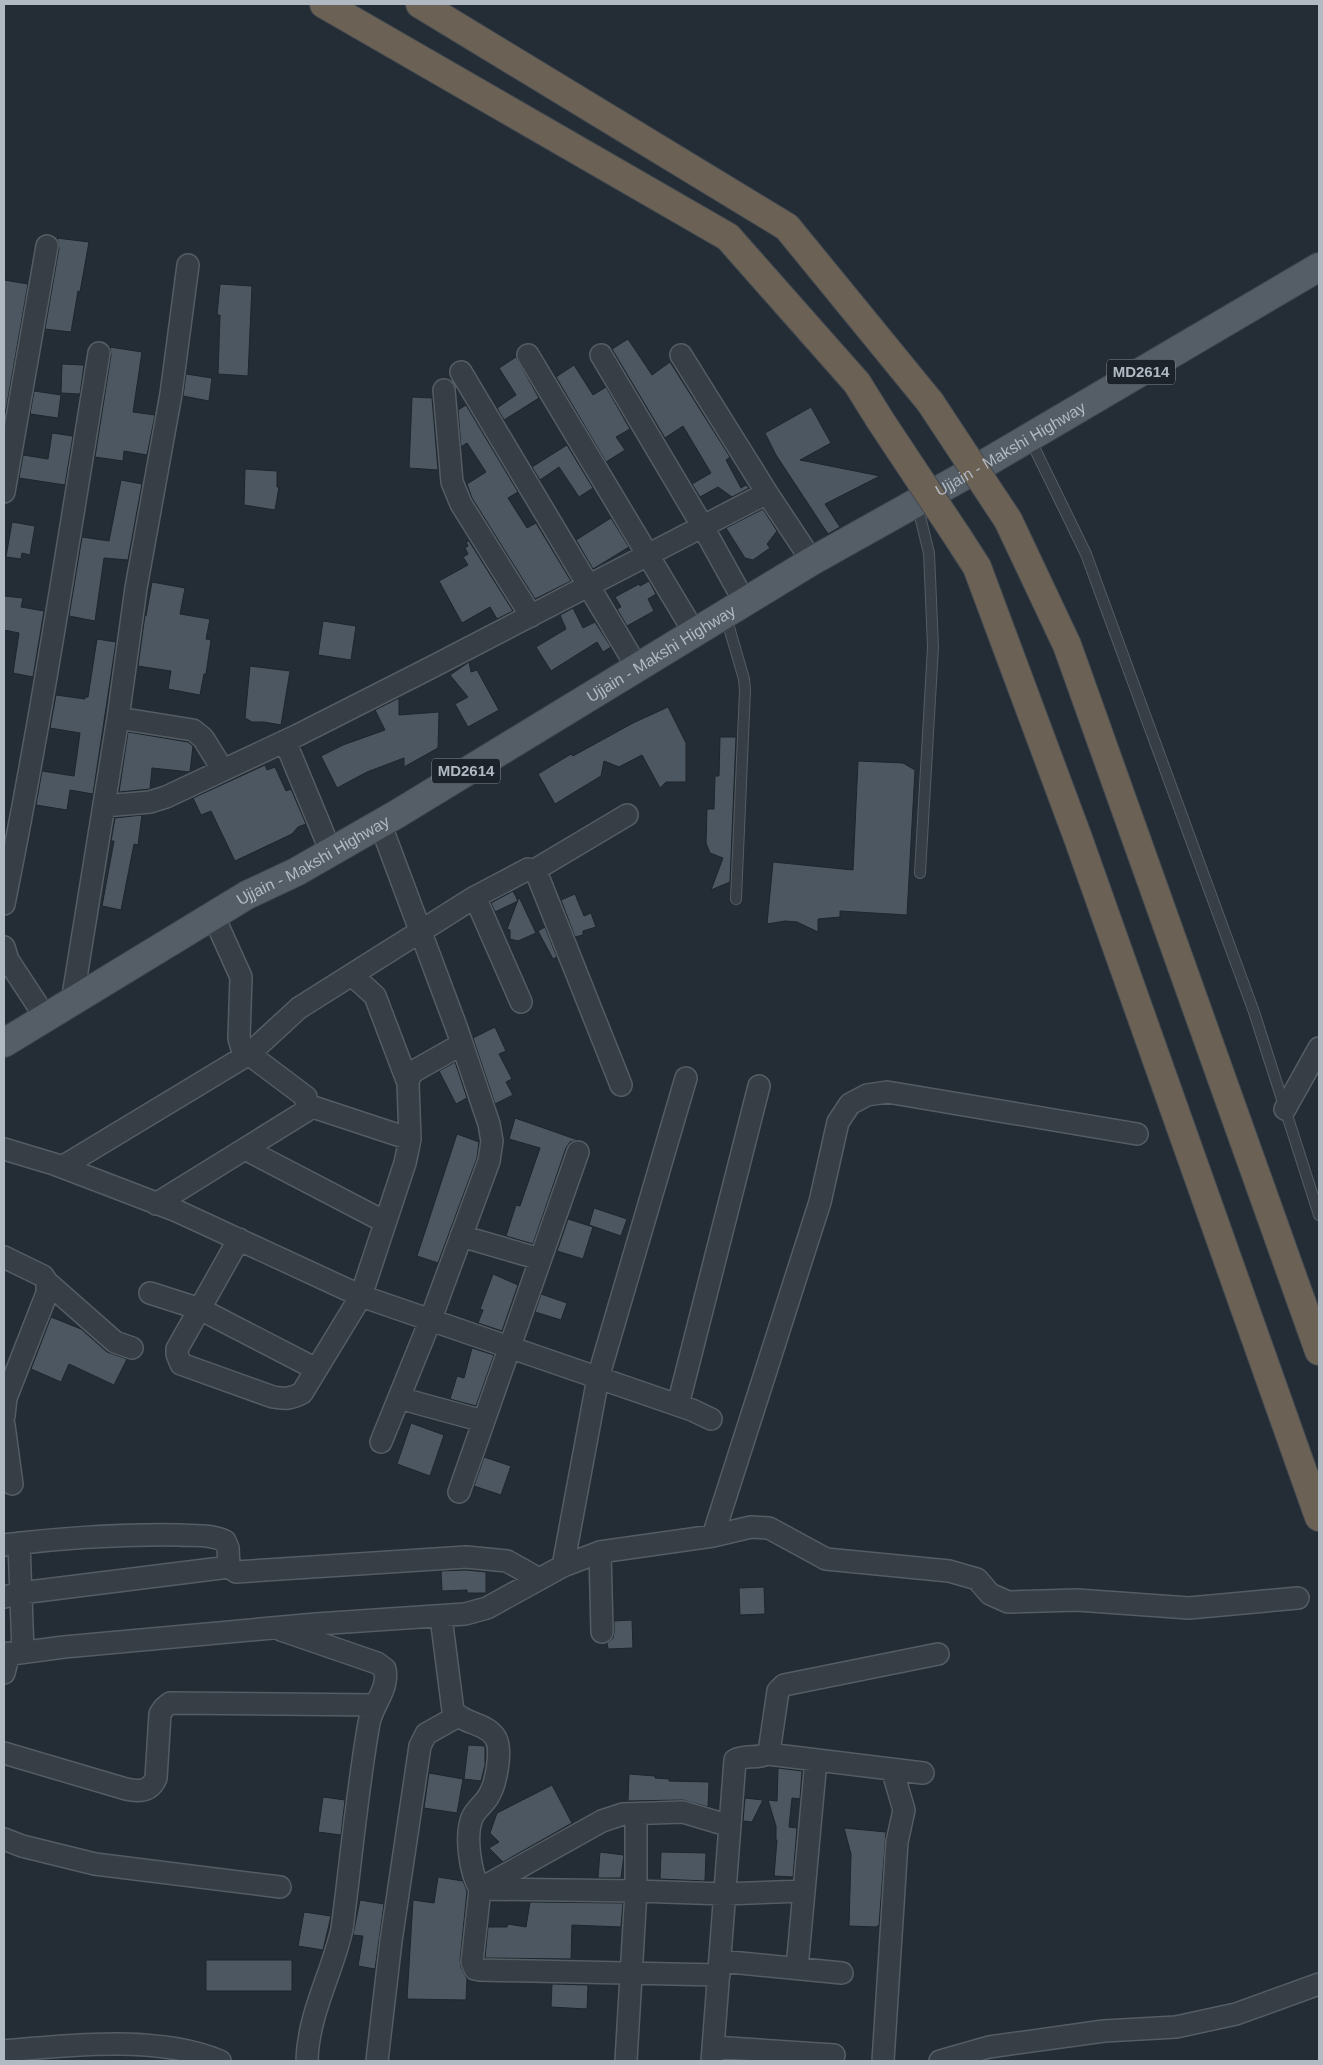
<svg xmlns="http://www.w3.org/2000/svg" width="1323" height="2065" font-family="Arial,sans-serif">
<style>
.building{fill:#4c5761;stroke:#1e252d}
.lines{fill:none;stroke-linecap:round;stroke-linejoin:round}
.service-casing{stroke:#545c64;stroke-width:12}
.minor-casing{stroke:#545c64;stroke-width:24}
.primary-casing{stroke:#40474f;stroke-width:30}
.motorway-casing{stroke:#414951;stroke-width:30}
.service{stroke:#373e46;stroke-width:10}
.minor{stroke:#373e46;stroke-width:21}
.primary{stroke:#555d66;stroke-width:28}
.motorway{stroke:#6b6155;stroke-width:28}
.motorway-bridge-casing{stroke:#414951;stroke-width:30;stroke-linecap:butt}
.motorway-bridge{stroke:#6b6155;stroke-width:28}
.labels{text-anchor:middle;stroke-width:4;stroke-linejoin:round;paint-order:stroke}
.shield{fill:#1c232b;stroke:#848c95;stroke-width:1}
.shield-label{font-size:15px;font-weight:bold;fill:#b1b9c2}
.street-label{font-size:16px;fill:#b1b9c2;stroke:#1c232b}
</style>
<rect width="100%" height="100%" fill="#242c35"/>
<!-- building -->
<path class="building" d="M57 238 89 242 80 292 78 291 71 332 45 329 59 248Z
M4 280 28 284 6 410 4 409Z
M220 284 252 286 248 376 218 374 220 315H217Z
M628 339 652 375 670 362 730 457 726 460 741 488 746 485 749 488 732 497 718 487 700 497 692 484 711 473 683 426 665 438 612 349Z
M110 347 142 352 133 412 155 415 147 455 124 451 123 461 95 457 111 355Z
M516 357 539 398 504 420 497 408 516 395 499 368Z
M62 364 84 365 80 394 61 393Z
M574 365 593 395 606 387 630 429 616 437 625 450 606 462 556 377Z
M186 374 212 378 209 401 183 396Z
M34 391 61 395 58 418 30 414Z
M412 397 432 398 438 470 409 468Z
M466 405 518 492 508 498 527 528 536 523 571 581 535 599 472 498 467 484 486 472 467 443 461 447 458 410Z
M811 407 831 443 800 460 880 476 825 504 840 527 828 534 776 455 765 433Z
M52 433 73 436 65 485 19 478 23 455 48 459Z
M567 445 593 488 579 497 559 467 540 480 532 467Z
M245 469 277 471V487H279L275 510 244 505Z
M121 480 142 484 128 560 104 558 95 621 69 616 82 537 109 541Z
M763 509 777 531 767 544 770 548 753 560 745 558 726 528Z
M611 518 629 547 593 569 576 540Z
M12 522 35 526 30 555 22 553 21 559 6 557Z
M469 541 513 611 497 619 490 607 462 623 439 581 468 565 463 557 468 554 465 548 468 546 466 542Z
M649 581 656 594 648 599 654 611 627 626 617 609 621 607 615 597 639 584 640 586Z
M152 582 185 588 180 614 210 619 206 639 211 640 206 674H204L200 695 168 689 171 671 138 666 145 615 146 616Z
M4 596 23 598 21 607 44 611 33 677 13 673 19 633 4 630Z
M573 608 583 628 595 622 611 647 603 652 597 642 551 671 536 647 566 629 560 615Z
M323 621 356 626 351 660 318 655Z
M97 639 116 642 93 794 70 790 67 810 36 805 42 771 74 776 80 733 50 728 56 695 85 699V697H88Z
M469 662 471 672 477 670 499 710 468 727 455 704 468 697 450 675Z
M250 666 290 671 281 725 264 722H252L245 718Z
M399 698V715L439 712 438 748 404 767V758L367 772 337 788 321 756 343 745 385 730 375 710Z
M668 707 686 743V782H666L660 788 642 755 619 767 604 761 601 776 555 804 538 774 571 754 573 756 633 723Z
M128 732 188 742 193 746 190 772 152 768 150 789 119 792Z
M720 737H736L730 882 711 890 723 858 710 853 706 843 707 809H714L715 776H719Z
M858 761 903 763 915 770 907 915 840 911V917L818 919V932L797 922 785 921 767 924 773 862 853 870Z
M265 765 267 770 275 767 286 791 291 789 306 824 298 827 292 834 235 861 211 811 201 815 193 798Z
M142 815 138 845 134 844 121 910 102 906 114 841H111L115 818Z
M513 891 518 901 495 912 491 903Z
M575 894 584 916 591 913 596 927 583 931V935L575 937 561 900Z
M519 897 536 933 518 941 510 939V930L507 929Z
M545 927 557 957 553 959 538 931Z
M495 1027 506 1051 499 1054 512 1079 506 1082 513 1095 495 1104 473 1038Z
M455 1062 467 1098 456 1104 439 1071Z
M515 1118 578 1140 570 1142 566 1148 533 1244 506 1236 516 1205 520 1206 540 1148 509 1139Z
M457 1134 479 1142 477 1158 438 1263 417 1256Z
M594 1208 627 1219 621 1236 589 1225Z
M568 1219 593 1227 583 1259 557 1251Z
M493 1274 518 1285 502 1331 478 1323 483 1310 480 1309Z
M541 1294 567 1303 561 1320 535 1312Z
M51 1317 81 1329 107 1352 127 1359 114 1385 69 1364 61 1382 31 1369Z
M472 1348 494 1355 476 1406 450 1399 457 1376 464 1378Z
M411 1423 444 1435 430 1476 397 1464Z
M484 1457 511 1466 501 1495 474 1486Z
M466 1570 486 1572V1593H467V1590L442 1591 441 1571Z
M764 1587 765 1614 740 1615 739 1588Z
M632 1620 633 1648 608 1649 607 1643 613 1638 614 1632V1621Z
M468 1745 485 1746V1765L481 1781 464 1779Z
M778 1768 802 1771 800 1799 792 1798 789 1827 797 1828 793 1877 774 1876 777 1840H776V1826L768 1800 777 1801Z
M429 1773 463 1779 457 1813 424 1808Z
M629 1774 655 1776V1778L669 1779V1781L709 1782 708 1807 683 1800 628 1801Z
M552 1785 572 1823 503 1862 489 1848 499 1842 490 1833 497 1813Z
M323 1797 345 1800 341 1835 318 1832Z
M745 1798 763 1800 752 1822 743 1821Z
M844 1828 886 1832 879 1925 876 1927 849 1926 851 1854Z
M600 1852 624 1855 621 1878H598Z
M661 1852 706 1853 705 1881 660 1879Z
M438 1877 463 1881 467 1891 460 1961 461 1967 467 1979 466 2000 407 1999 413 1900 434 1903Z
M360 1900 384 1904 375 1969 358 1966 363 1936 353 1935Z
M530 1902 623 1903 621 1927 572 1925 571 1959 485 1958 488 1927H507L508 1924 526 1927Z
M304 1912 331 1916 323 1950 298 1946Z
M206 1960H292V1991H206Z
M552 1984 588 1985 587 2009 551 2007Z"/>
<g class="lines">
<!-- service casing -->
<g class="service-casing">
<path id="service" d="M1030 439 1086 554 1254 1012 1319 1215
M917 504 929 553 933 647 920 873
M726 617 744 679 745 690 736 899"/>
</g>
<!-- minor casing -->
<g class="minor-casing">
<path id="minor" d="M528 355 694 632
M601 355 703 527 744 601
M681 355 767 493
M461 372 637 667
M444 390 452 482 461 504 531 616
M4 492 47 246
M118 718 193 730 203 738 223 770
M285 741 331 852
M104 806 150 802 166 797 298 735 432 667 767 493 812 561
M380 823 457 1029 489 1124 492 1141 489 1161 430 1321 381 1442
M533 871 627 815
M475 897 521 1002
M4 904C41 721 69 537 99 353
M4 947 8 960 46 1018
M352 975 375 996 408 1083
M72 1002 118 718 136 588 171 394 188 265
M307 1105 410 1139
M1285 1109 1319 1048
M4 1149 54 1164 177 1211 361 1296 692 1410 711 1419
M245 1149 385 1222
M62 1167 249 1054 299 1008 475 897 528 869 537 874 621 1085
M156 1204 306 1111V1097L242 1049 239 1038 241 977 214 917
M461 1236 540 1259
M239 1239 177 1349V1354L181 1364 273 1397C285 1399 291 1399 302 1393L361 1296 405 1163 410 1139 408 1083 410 1075 416 1070 462 1044
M4 1257 43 1276 47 1282V1293L6 1398 4 1416
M47 1282 115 1342 132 1348
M150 1293 200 1309 316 1369
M399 1398 483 1421
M678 1405 759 1086
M4 1425 12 1484
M459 1492 578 1152
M713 1536 820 1202 838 1122 850 1104 867 1095 887 1092 1137 1134
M19 1543 23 1652
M4 1545C62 1538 121 1534 180 1535 195 1536 211 1534 225 1541L228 1548 229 1567 236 1572 466 1557 507 1561 539 1579
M600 1552 602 1632
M563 1566 598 1378 686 1078
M4 1597 21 1593 229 1567
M441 1617 453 1711C464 1724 486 1723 495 1737 503 1749 496 1785 488 1797 484 1804 475 1810 472 1818 465 1836 470 1873 480 1889L636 1891 725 1894 804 1891
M281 1630 377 1663 385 1669C389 1690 373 1703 369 1723 357 1791 351 1861 342 1929 332 1974 308 2014 307 2061
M4 1655 64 1647 316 1624 465 1614 487 1608 563 1566 600 1552 713 1536 751 1527 769 1528 826 1559 949 1571 977 1579 990 1594 1008 1602 1077 1600 1189 1608 1298 1598
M4 1673 9 1653
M4 1753 126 1789C139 1792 150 1792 156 1778L160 1714 164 1708 170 1703 376 1705
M768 1754 923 1773
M4 1839 22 1846 95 1864 280 1887
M720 1961 842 1973
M797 1968 816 1760
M719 1975 480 1970 475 1969 472 1962 480 1889 602 1821 623 1814 683 1812 730 1826
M713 2047 834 2055
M4 2051C70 2045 158 2035 220 2061
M377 2061 391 1941 420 1746 426 1734 458 1716
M626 2061 636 1891V1825
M712 2061 735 1760C746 1754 760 1760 769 1752L778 1691 784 1685 938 1654
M883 2061 897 1842 904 1810 892 1769
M940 2061 989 2047 1104 2031 1176 2027 1236 2014 1319 1984"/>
</g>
<!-- primary casing -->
<g class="primary-casing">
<g id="primary">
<path id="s1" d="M4 1043 247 895 296 872 397 814 812 561 962 477 1319 267"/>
</g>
</g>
<!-- motorway casing -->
<g class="motorway-casing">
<path id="motorway" d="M324 4 728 237 857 383 880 420
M420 4 787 227 930 402
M1008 520 1067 645 1319 1351
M957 536 977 567 1078 838 1319 1517"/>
</g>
<!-- service -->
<use href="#service" class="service"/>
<!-- minor -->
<use href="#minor" class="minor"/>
<!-- primary -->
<use href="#primary" class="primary"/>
<!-- motorway -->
<use href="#motorway" class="motorway"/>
<!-- motorway-bridge casing -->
<g class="motorway-bridge-casing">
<path id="motorway-bridge" d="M930 402 1008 520
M880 420 957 536"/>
</g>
<!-- motorway-bridge -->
<use href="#motorway-bridge" class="motorway-bridge"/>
</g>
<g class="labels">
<!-- shield labels -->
<g class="shield">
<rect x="1107" y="359.5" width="68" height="25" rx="4"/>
<rect x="432" y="758.5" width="68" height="25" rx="4"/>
</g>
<g class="shield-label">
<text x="1141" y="377">MD2614</text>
<text x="466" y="776">MD2614</text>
</g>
<!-- street labels -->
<g class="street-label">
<text dy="6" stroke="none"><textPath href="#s1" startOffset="1169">Ujjain - Makshi Highway</textPath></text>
<text dy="6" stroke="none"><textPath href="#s1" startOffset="764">Ujjain - Makshi Highway</textPath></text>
<text dy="6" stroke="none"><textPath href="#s1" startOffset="359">Ujjain - Makshi Highway</textPath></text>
</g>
</g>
<!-- border -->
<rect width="1323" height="2065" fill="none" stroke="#b1b9c2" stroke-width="10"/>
</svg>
